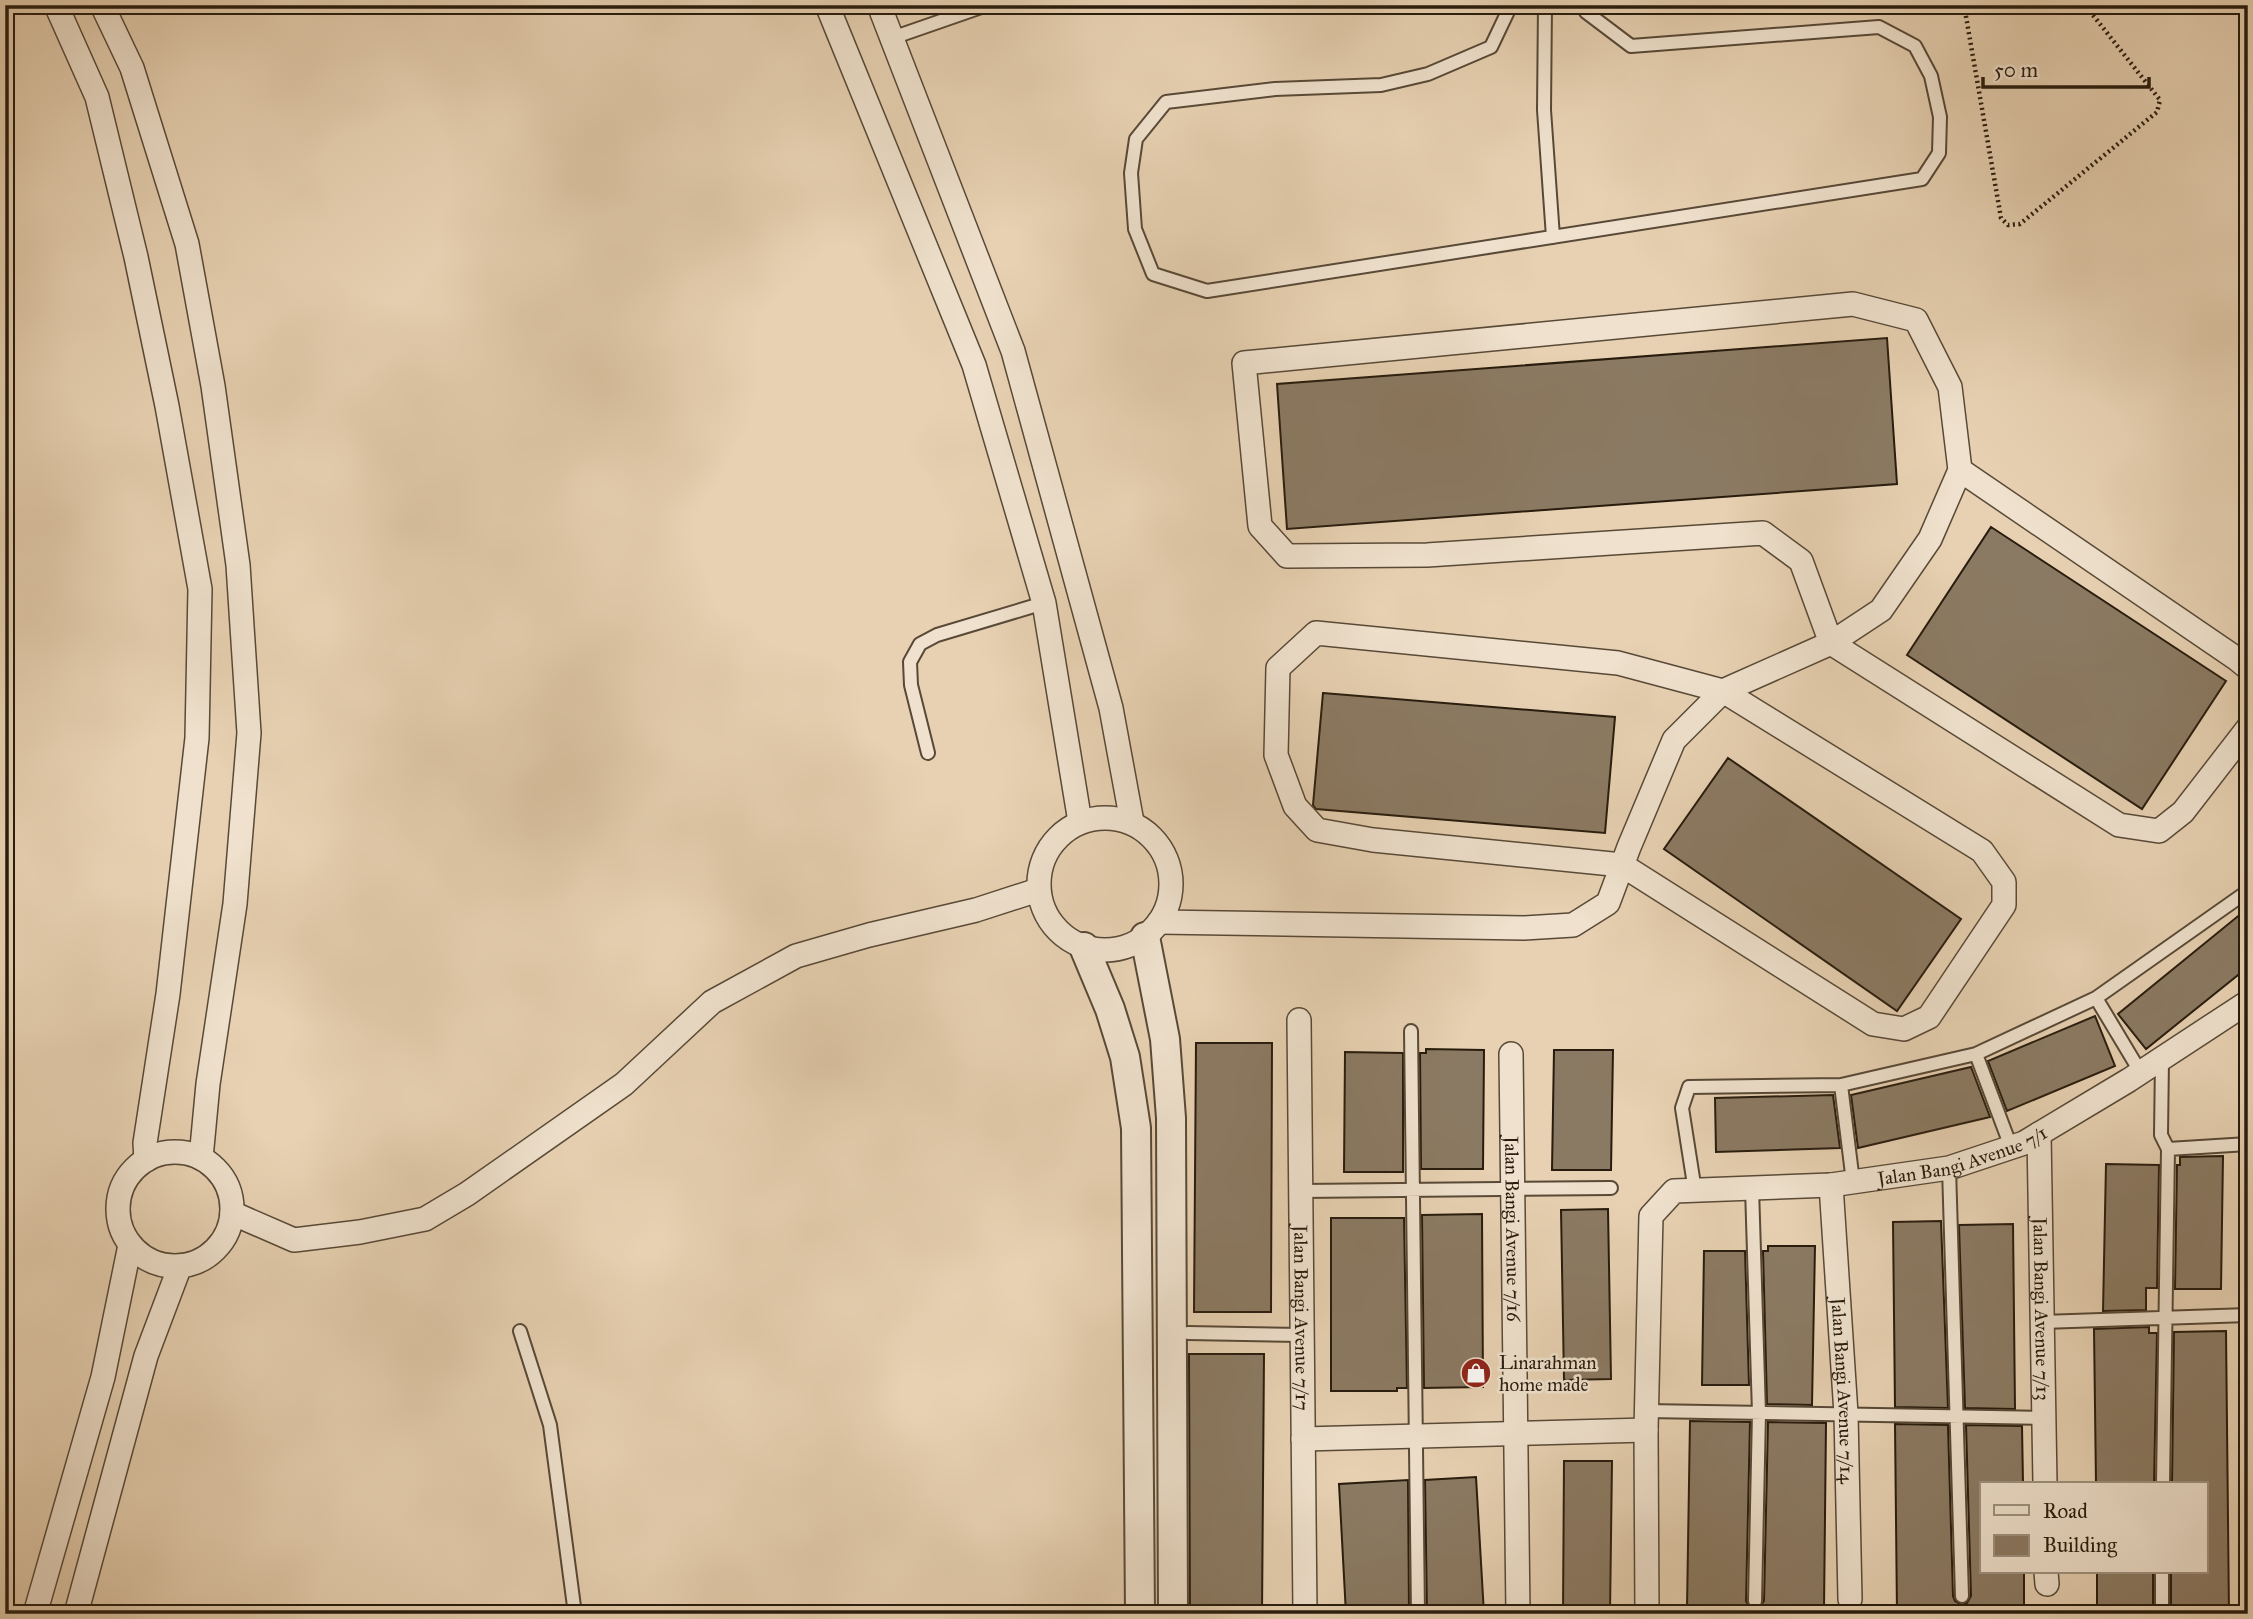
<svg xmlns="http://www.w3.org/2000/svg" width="2253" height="1619" font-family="'IM FELL Great Primer',serif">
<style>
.building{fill:#8b7a63;stroke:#281c0e;stroke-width:2}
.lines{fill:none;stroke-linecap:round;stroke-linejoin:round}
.service-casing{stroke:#584937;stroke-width:16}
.minor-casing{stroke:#584937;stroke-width:26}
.tertiary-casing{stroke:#584937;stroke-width:32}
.path{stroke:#281c0e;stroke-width:4.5;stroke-dasharray:2 3.5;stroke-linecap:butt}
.service{stroke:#efe1cd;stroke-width:12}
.minor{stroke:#efe1cd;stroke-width:23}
.tertiary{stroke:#efe1cd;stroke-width:28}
.labels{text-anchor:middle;stroke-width:5;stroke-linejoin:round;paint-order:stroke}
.street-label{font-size:19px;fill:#281c0e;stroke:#efe1cd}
.poi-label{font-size:19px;fill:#281c0e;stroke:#efe1cd;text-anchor:start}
</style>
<rect width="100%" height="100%" fill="#e7d1b2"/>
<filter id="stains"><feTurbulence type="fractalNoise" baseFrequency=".00286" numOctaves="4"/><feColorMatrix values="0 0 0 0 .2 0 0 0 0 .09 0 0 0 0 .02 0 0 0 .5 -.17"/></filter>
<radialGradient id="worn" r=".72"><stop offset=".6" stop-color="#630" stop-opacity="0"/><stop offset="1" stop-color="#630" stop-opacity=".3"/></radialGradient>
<!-- building -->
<path class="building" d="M1887 338 1897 484 1287 529 1277 384Z
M1991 527 2226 681 2142 809 1907 655Z
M1323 693 1615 717 1605 833 1316 809 1313 805Z
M1728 758 1961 919 1897 1011 1664 849Z
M2248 908V967L2146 1049 2118 1014Z
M2095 1016 2115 1066 2007 1111 1988 1061Z
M1196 1043H1272L1271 1312H1194Z
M1426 1049 1484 1050 1483 1169H1421L1420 1053H1426Z
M1554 1050H1613L1611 1170H1552Z
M1345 1052 1403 1053V1172H1344Z
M1971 1067 1990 1117 1858 1148 1851 1095Z
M1833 1095 1840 1148 1716 1152 1715 1098Z
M2223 1156 2221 1289H2175L2177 1165H2180V1157Z
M2106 1164 2159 1165 2157 1288H2146V1310L2103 1311Z
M1608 1209 1611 1379 1564 1380 1561 1210Z
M1482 1214 1483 1387 1424 1388 1422 1215Z
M1331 1218H1404L1407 1388H1397V1391H1331Z
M1941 1221 1948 1408 1895 1407 1893 1222Z
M2013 1224 2015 1409 1965 1408 1959 1225Z
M1768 1246H1815L1812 1405 1767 1404 1763 1251H1768Z
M1704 1251H1745L1749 1385H1702Z
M2149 1327V1333H2157L2154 1484H2096L2094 1329Z
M2226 1331 2229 1614H2171V1572H2206V1484H2172L2174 1332Z
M1189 1354H1264L1262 1614H1190Z
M1690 1421 1750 1422 1746 1601 1750 1608H1687Z
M1768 1422 1826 1423 1824 1609 1759 1608 1764 1601Z
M1895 1424 1948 1425 1953 1596 1955 1601 1962 1605 1967 1603 1971 1596 1966 1425 2022 1426 2023 1484H1982V1572H2024V1614H1897Z
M1564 1461H1612L1610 1614H1563Z
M1476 1477 1484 1614H1427L1425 1480Z
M1408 1480 1409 1614H1346L1339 1484Z
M2097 1572H2153V1614H2097Z"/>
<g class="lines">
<!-- service casing -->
<g class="service-casing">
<path id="service" d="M1511 5 1491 47 1428 74 1381 85 1275 89 1166 102 1136 139 1131 173 1135 229 1153 274 1207 291 1922 179 1939 153 1940 117 1931 76 1915 46 1879 27 1631 46 1586 12 1582 5
M1545 5 1544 110 1553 237
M892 38 987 5
M928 753 911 685 910 662 920 644 937 635 1044 603
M2096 998 2141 1073
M1411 1031 1418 1614
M1976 1054 2011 1147
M2162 1059 2161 1135 2168 1149 2248 1144
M1841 1085 1853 1182
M1949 1168 1962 1596
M1752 1188 1759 1413 1755 1601
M1301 1191 1611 1188
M1695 1191 1682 1108 1689 1087 1841 1085 1976 1054 2096 998 2248 891
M2042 1322 2248 1315
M520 1331 550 1425 575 1614
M1188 1333 1302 1335
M1647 1411 2044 1418
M2163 1484 2168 1149
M2162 1614V1572"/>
</g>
<!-- minor casing -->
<g class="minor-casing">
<g id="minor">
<path d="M56 5 97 97 136 257 167 406 200 589 197 738 168 994 145 1143 146 1160"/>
<path d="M102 5 132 68 187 244 213 386 238 565 249 733 235 904 208 1084 201 1158"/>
<path d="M827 5 974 365 1044 603 1080 822"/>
<path d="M879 5 1013 351 1111 708 1132 822"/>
<path d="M1960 470 2237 659 2248 668"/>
<path d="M1316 633 1618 663 1723 691 1982 851 2004 882V905L1929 1017 1904 1029 1873 1024 1622 865 1373 840 1317 830 1295 806 1276 755 1278 668Z"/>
<circle cx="1105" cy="884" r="66"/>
<path d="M1159 922 1524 928 1573 925 1608 903 1629 847 1674 740 1723 691 1831 643 1881 610 1930 539 1960 470 1950 387 1916 320 1853 304 1244 363 1260 526 1287 556 1427 555 1763 533 1801 561 1831 643 2119 825 2159 831 2183 812 2248 728"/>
<path id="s1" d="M1299 1020 1305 1614"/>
<path id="s2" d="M1511 1054 1518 1614"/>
<path id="s3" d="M2039 1134 2045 1484"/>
<circle cx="175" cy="1209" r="57"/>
<path id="s4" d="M1831 1185 1846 1414 1850 1599"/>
<path d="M232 1213 294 1240 360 1232 425 1219 467 1194 624 1084 712 1002 796 956 869 935 976 910 1038 890"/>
<path d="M1303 1439 1646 1430"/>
<path d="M2046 1572 2047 1584"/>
<path d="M35 1614 103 1377 130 1245"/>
<path d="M76 1614 146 1356 180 1266"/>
<path id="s5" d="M1647 1614 1646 1430 1651 1216 1674 1191 1831 1185 1949 1168 2024 1143 2129 1080 2248 1002"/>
</g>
</g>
<!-- tertiary casing -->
<g class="tertiary-casing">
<path id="tertiary" d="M1145 937 1165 1039 1171 1118 1173 1614
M1084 947 1110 1009 1125 1057 1136 1128 1140 1614"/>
</g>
<!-- path -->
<path class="path" d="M1964 5 2001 218 2008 225 2020 224 2157 112 2160 100 2085 5"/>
<!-- service -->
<use href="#service" class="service"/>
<!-- minor -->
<use href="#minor" class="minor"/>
<!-- tertiary -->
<use href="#tertiary" class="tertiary"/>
</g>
<!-- icons -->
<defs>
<g id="shop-disc" transform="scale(1.575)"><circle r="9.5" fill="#8f2418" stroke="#efe1cd"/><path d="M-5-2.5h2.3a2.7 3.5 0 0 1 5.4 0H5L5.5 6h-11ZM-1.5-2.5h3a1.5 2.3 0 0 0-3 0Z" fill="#fff"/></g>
</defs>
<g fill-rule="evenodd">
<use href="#shop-disc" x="1476" y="1373"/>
</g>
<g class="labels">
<!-- street labels -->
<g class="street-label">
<text dy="7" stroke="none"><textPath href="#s5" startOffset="724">Jalan Bangi Avenue 7/1</textPath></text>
<text dy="7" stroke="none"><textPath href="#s2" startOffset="175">Jalan Bangi Avenue 7/16</textPath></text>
<text dy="7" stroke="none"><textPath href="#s3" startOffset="175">Jalan Bangi Avenue 7/13</textPath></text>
<text dy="7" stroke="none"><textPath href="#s1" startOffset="298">Jalan Bangi Avenue 7/17</textPath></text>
<text dy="7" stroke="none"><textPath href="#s4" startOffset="206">Jalan Bangi Avenue 7/14</textPath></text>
</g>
<!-- poi labels -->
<g class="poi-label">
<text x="1499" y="1369">Linarahman<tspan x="1499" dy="22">home made</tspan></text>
</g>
</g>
<!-- margin -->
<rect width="2253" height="1619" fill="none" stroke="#e7d1b2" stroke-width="28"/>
<rect x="7" y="7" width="2239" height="1605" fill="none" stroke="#281c0e" stroke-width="3.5"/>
<rect x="14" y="14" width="2225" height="1591" fill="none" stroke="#281c0e" stroke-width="2"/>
<!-- legend -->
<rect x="1980" y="1482" width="228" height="91" fill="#efe1cd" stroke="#9f9281" stroke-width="2"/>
<rect x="1994" y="1505" width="35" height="10" fill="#efe1cd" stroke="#9f9281" stroke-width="2"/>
<text x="2043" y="1518" font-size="21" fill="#281c0e">Road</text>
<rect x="1994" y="1535" width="35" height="21" fill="#8b7a63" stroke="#9f9281" stroke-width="2"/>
<text x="2043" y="1552" font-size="21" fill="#281c0e">Building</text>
<!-- scale -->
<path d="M1983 77v10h166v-10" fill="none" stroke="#281c0e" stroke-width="3.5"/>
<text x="1994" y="77" font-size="21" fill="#281c0e" stroke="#efe1cd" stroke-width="5" paint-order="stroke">50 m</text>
<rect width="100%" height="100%" filter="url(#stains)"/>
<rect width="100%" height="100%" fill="url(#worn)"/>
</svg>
